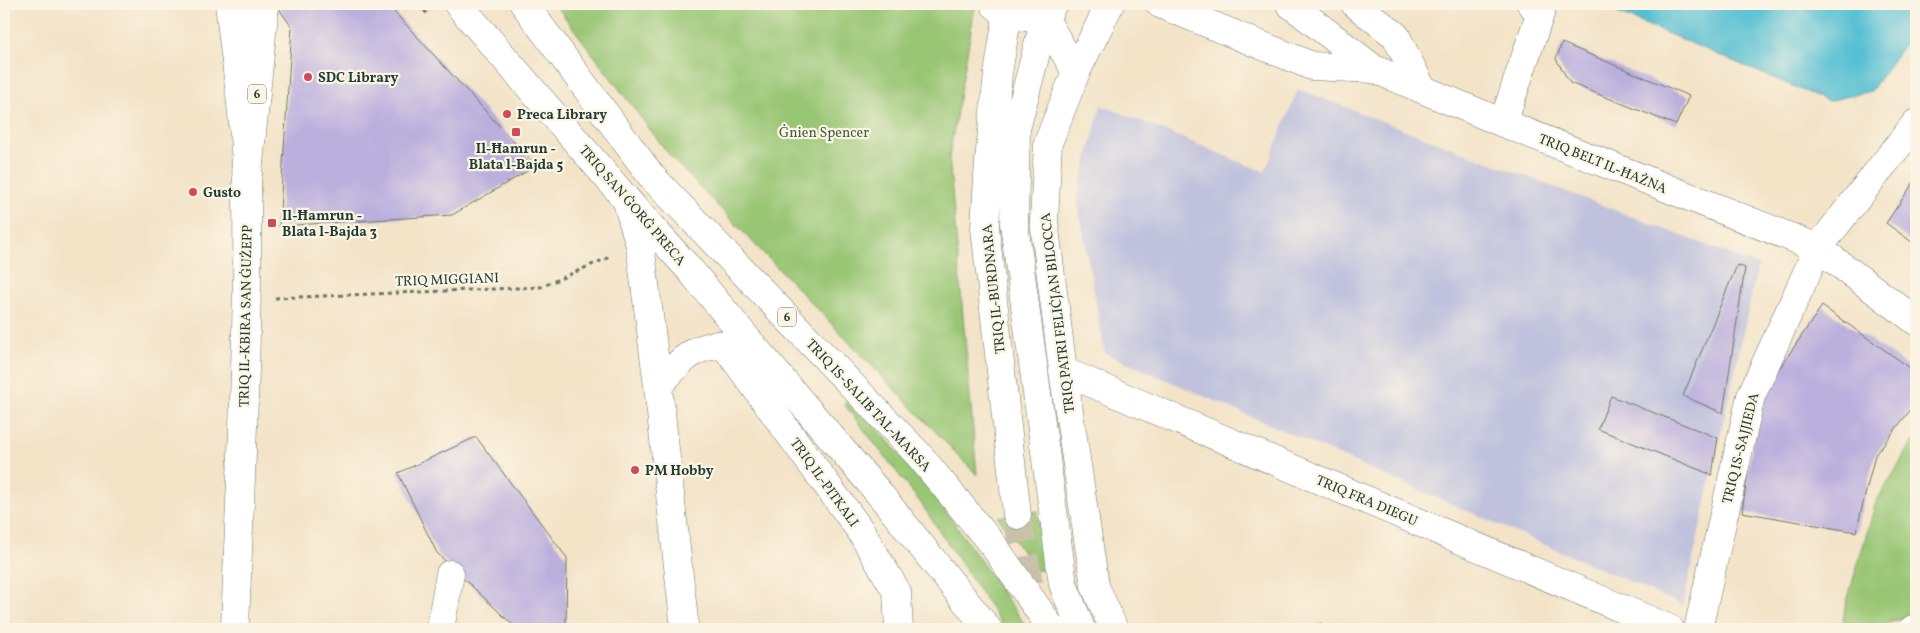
<svg xmlns="http://www.w3.org/2000/svg" width="1920" height="633" font-family="Vollkorn,serif">
<style>
.industrial{fill:#c0c2dd}
.green{fill:#99c674;stroke:#5c8254}
.water{fill:#57c0d3;stroke:#3b7e84}
.building{fill:#baafdd}
.lines{fill:none;stroke-linecap:round;stroke-linejoin:round}
.major-tunnel{stroke:#c9c2aa;stroke-width:28;stroke-dasharray:28 14;stroke-linecap:butt}
.minor-casing{stroke:#697767;stroke-width:29}
.major-casing{stroke:#697767;stroke-width:29}
.highway-casing{stroke:#697767;stroke-width:29}
.path{stroke:#697767;stroke-width:3;stroke-dasharray:4 4;stroke-linecap:butt}
.minor{stroke:#fff;stroke-width:28}
.major{stroke:#fff;stroke-width:28}
.highway{stroke:#fff;stroke-width:28}
.poi-dot{fill:#d1495b;stroke:#fcf5e5;stroke-width:2}
.labels{text-anchor:middle;stroke-width:4.5;stroke-linejoin:round;paint-order:stroke}
.shield{fill:#fcf5e5;stroke:#617469;stroke-width:1}
.shield-label{font-size:12px;font-weight:bold;fill:#1f3d34}
.poi-label{font-size:14px;font-weight:bold;fill:#1f3d34;stroke:#fcf5e5;text-anchor:start}
.park-label{font-size:14px;fill:#3e5f44;stroke:#fcf5e5}
.street-label{font-size:14px;fill:#1f3d34;stroke:#fcf5e5}
</style>
<rect width="100%" height="100%" fill="#fcf5e5"/>
<filter id="ink" filterUnits="userSpaceOnUse"><feTurbulence type="fractalNoise" baseFrequency=".02" numOctaves="2"/><feDisplacementMap in="SourceGraphic" scale="10" xChannelSelector="R" yChannelSelector="G"/><feConvolveMatrix kernelMatrix="1 2 1 2 8 2 1 2 1" color-interpolation-filters="sRGB"/></filter>
<filter id="wash" filterUnits="userSpaceOnUse"><feTurbulence type="fractalNoise" baseFrequency=".0096" numOctaves="4" result="noise"/><feDisplacementMap in="SourceGraphic" scale="20" xChannelSelector="R" yChannelSelector="G"/><feGaussianBlur stdDeviation="1.12" result="paint"/><feColorMatrix in="noise" values="0 0 0 0 0 0 0 0 0 0 0 0 0 0 0 0 0 1.4 0 .05"/><feComposite in="paint" operator="in"/></filter>
<g filter="url(#wash)">
<rect width="100%" height="100%" fill="#f3e3c7"/>
<!-- industrial -->
<path class="industrial" d="M1298 89 1758 265 1683 605 1105 353 1077 198 1101 105 1265 172Z"/>
<!-- green -->
<path class="green" d="M555 4H968L975 7 949 157 977 475 670 156Z
M850 397 933 493 1028 629H1005L920 502 844 404Z
M1916 437V613L1873 629H1842L1845 608 1876 502Z
M1038 511 1046 569 1036 571 998 517Z"/>
<!-- water -->
<path class="water" d="M1597 4H1916V28L1871 91 1828 101Z"/>
<g id="blocks">
<!-- building -->
<path class="building" d="M278 4H387L536 166 452 215 279 226 292 27 281 12Z
M1562 43 1689 96 1676 125 1570 83 1556 59Z
M1916 179V245L1886 223Z
M1737 265 1745 268 1723 413 1683 396Z
M1822 306 1916 372V403L1875 455 1856 532 1742 512 1759 398Z
M1611 396 1718 438 1712 475 1598 429Z
M476 437 567 558 566 624 558 629H517L437 553 398 473Z
M1321 623 1326 629H1313Z"/>
</g>
</g>
<g filter="url(#ink)">
<use href="#blocks" fill-opacity="0" stroke="#697767" stroke-width="1"/>
<g class="lines">
<!-- major-tunnel -->
<path class="major-tunnel" d="M1017 515 1033 606"/>
<!-- minor casing -->
<g class="minor-casing">
<path id="minor" d="M994 4 1007 15 1045 19 1076 72
M1110 4 1076 72 1048 143 1044 221 1063 371 1095 586 1114 629
M1160 4 1312 66 1374 69
M1355 4 1396 36 1422 89
M1503 123 1541 11 1531 4
M626 199 640 245 658 386 685 629
M725 346 860 530 897 592 899 629
M1063 371 1670 629
M658 386C672 371 686 352 707 347 718 344 730 345 742 342
M440 629 450 574
M1698 629 1751 396 1818 248 1916 123
M1913 629 1916 628"/>
</g>
<!-- major casing -->
<g class="major-casing">
<path id="major" d="M229 4C236 66 246 129 247 192 249 337 240 484 235 629
M1009 4 998 74 989 160 985 228 1017 515
M1053 4 1045 19 1016 129 1014 224 1063 584 1081 629
M1290 4 1374 69 1503 123 1818 248 1916 321"/>
</g>
<!-- highway casing -->
<g class="highway-casing">
<path id="highway" d="M458 4 626 199 690 270 748 340 878 492 988 629
M524 4 652 177 918 454 993 545 1052 629
M239 84 244 4
M247 183 265 4"/>
</g>
<!-- path -->
<path class="path" d="M419 4 429 16
M275 298 541 287 612 256"/>
<!-- minor -->
<use href="#minor" class="minor"/>
<!-- major -->
<use href="#major" class="major"/>
<!-- highway -->
<use href="#highway" class="highway"/>
</g>
</g>
<!-- markers -->
<g class="poi-dot">
<circle cx="308" cy="77" r="5"/>
<circle cx="507" cy="114" r="5"/>
<rect x="511" y="127" width="10" height="10" rx="2.5"/>
<circle cx="193" cy="192" r="5"/>
<rect x="267" y="218" width="10" height="10" rx="2.5"/>
<circle cx="635" cy="470" r="5"/>
</g>
<g class="labels">
<!-- shield labels -->
<g class="shield">
<rect x="248" y="84.5" width="18" height="19" rx="4"/>
<rect x="778" y="307.5" width="18" height="19" rx="4"/>
</g>
<g class="shield-label">
<text x="257" y="98">6</text>
<text x="787" y="321">6</text>
</g>
<!-- poi labels -->
<g class="poi-label">
<text x="318" y="82">SDC Library</text>
<text x="517" y="119">Preca Library</text>
<text x="516" y="153" text-anchor="middle">Il-Ħamrun -<tspan x="516" dy="16">Blata l-Bajda 5</tspan></text>
<text x="203" y="197">Gusto</text>
<text x="282" y="220">Il-Ħamrun -<tspan x="282" dy="16">Blata l-Bajda 3</tspan></text>
<text x="645" y="475">PM Hobby</text>
</g>
<!-- park labels -->
<g class="park-label">
<text x="824" y="137">Ġnien Spencer</text>
</g>
<!-- street labels -->
<g class="street-label">
<text transform="translate(1603 163) rotate(22)" y="5">TRIQ BELT IL-ĦAŻNA</text>
<text transform="translate(633 205) rotate(49)" y="5">TRIQ SAN ĠORĠ PRECA</text>
<text transform="translate(447 279) rotate(-2)" y="5">TRIQ MIGGIANI</text>
<text transform="translate(993 289) rotate(-96)" y="5">TRIQ IL-BURDNARA</text>
<text transform="translate(1057 313) rotate(-97)" y="5">TRIQ PATRI FELIĊJAN BILOCCA</text>
<text transform="translate(245 316) rotate(-89)" y="5">TRIQ IL-KBIRA SAN ĠUŻEPP</text>
<text transform="translate(869 405) rotate(47)" y="5">TRIQ IS-SALIB TAL-MARSA</text>
<text transform="translate(1740 448) rotate(-76)" y="5">TRIQ IS-SAJJIEDA</text>
<text transform="translate(825 482) rotate(54)" y="5">TRIQ IL-PITKALI</text>
<text transform="translate(1367 500) rotate(23)" y="5">TRIQ FRA DIEGU</text>
</g>
</g>
<!-- margin -->
<rect width="1920" height="633" fill="none" stroke="#fcf5e5" stroke-width="20"/>
</svg>
